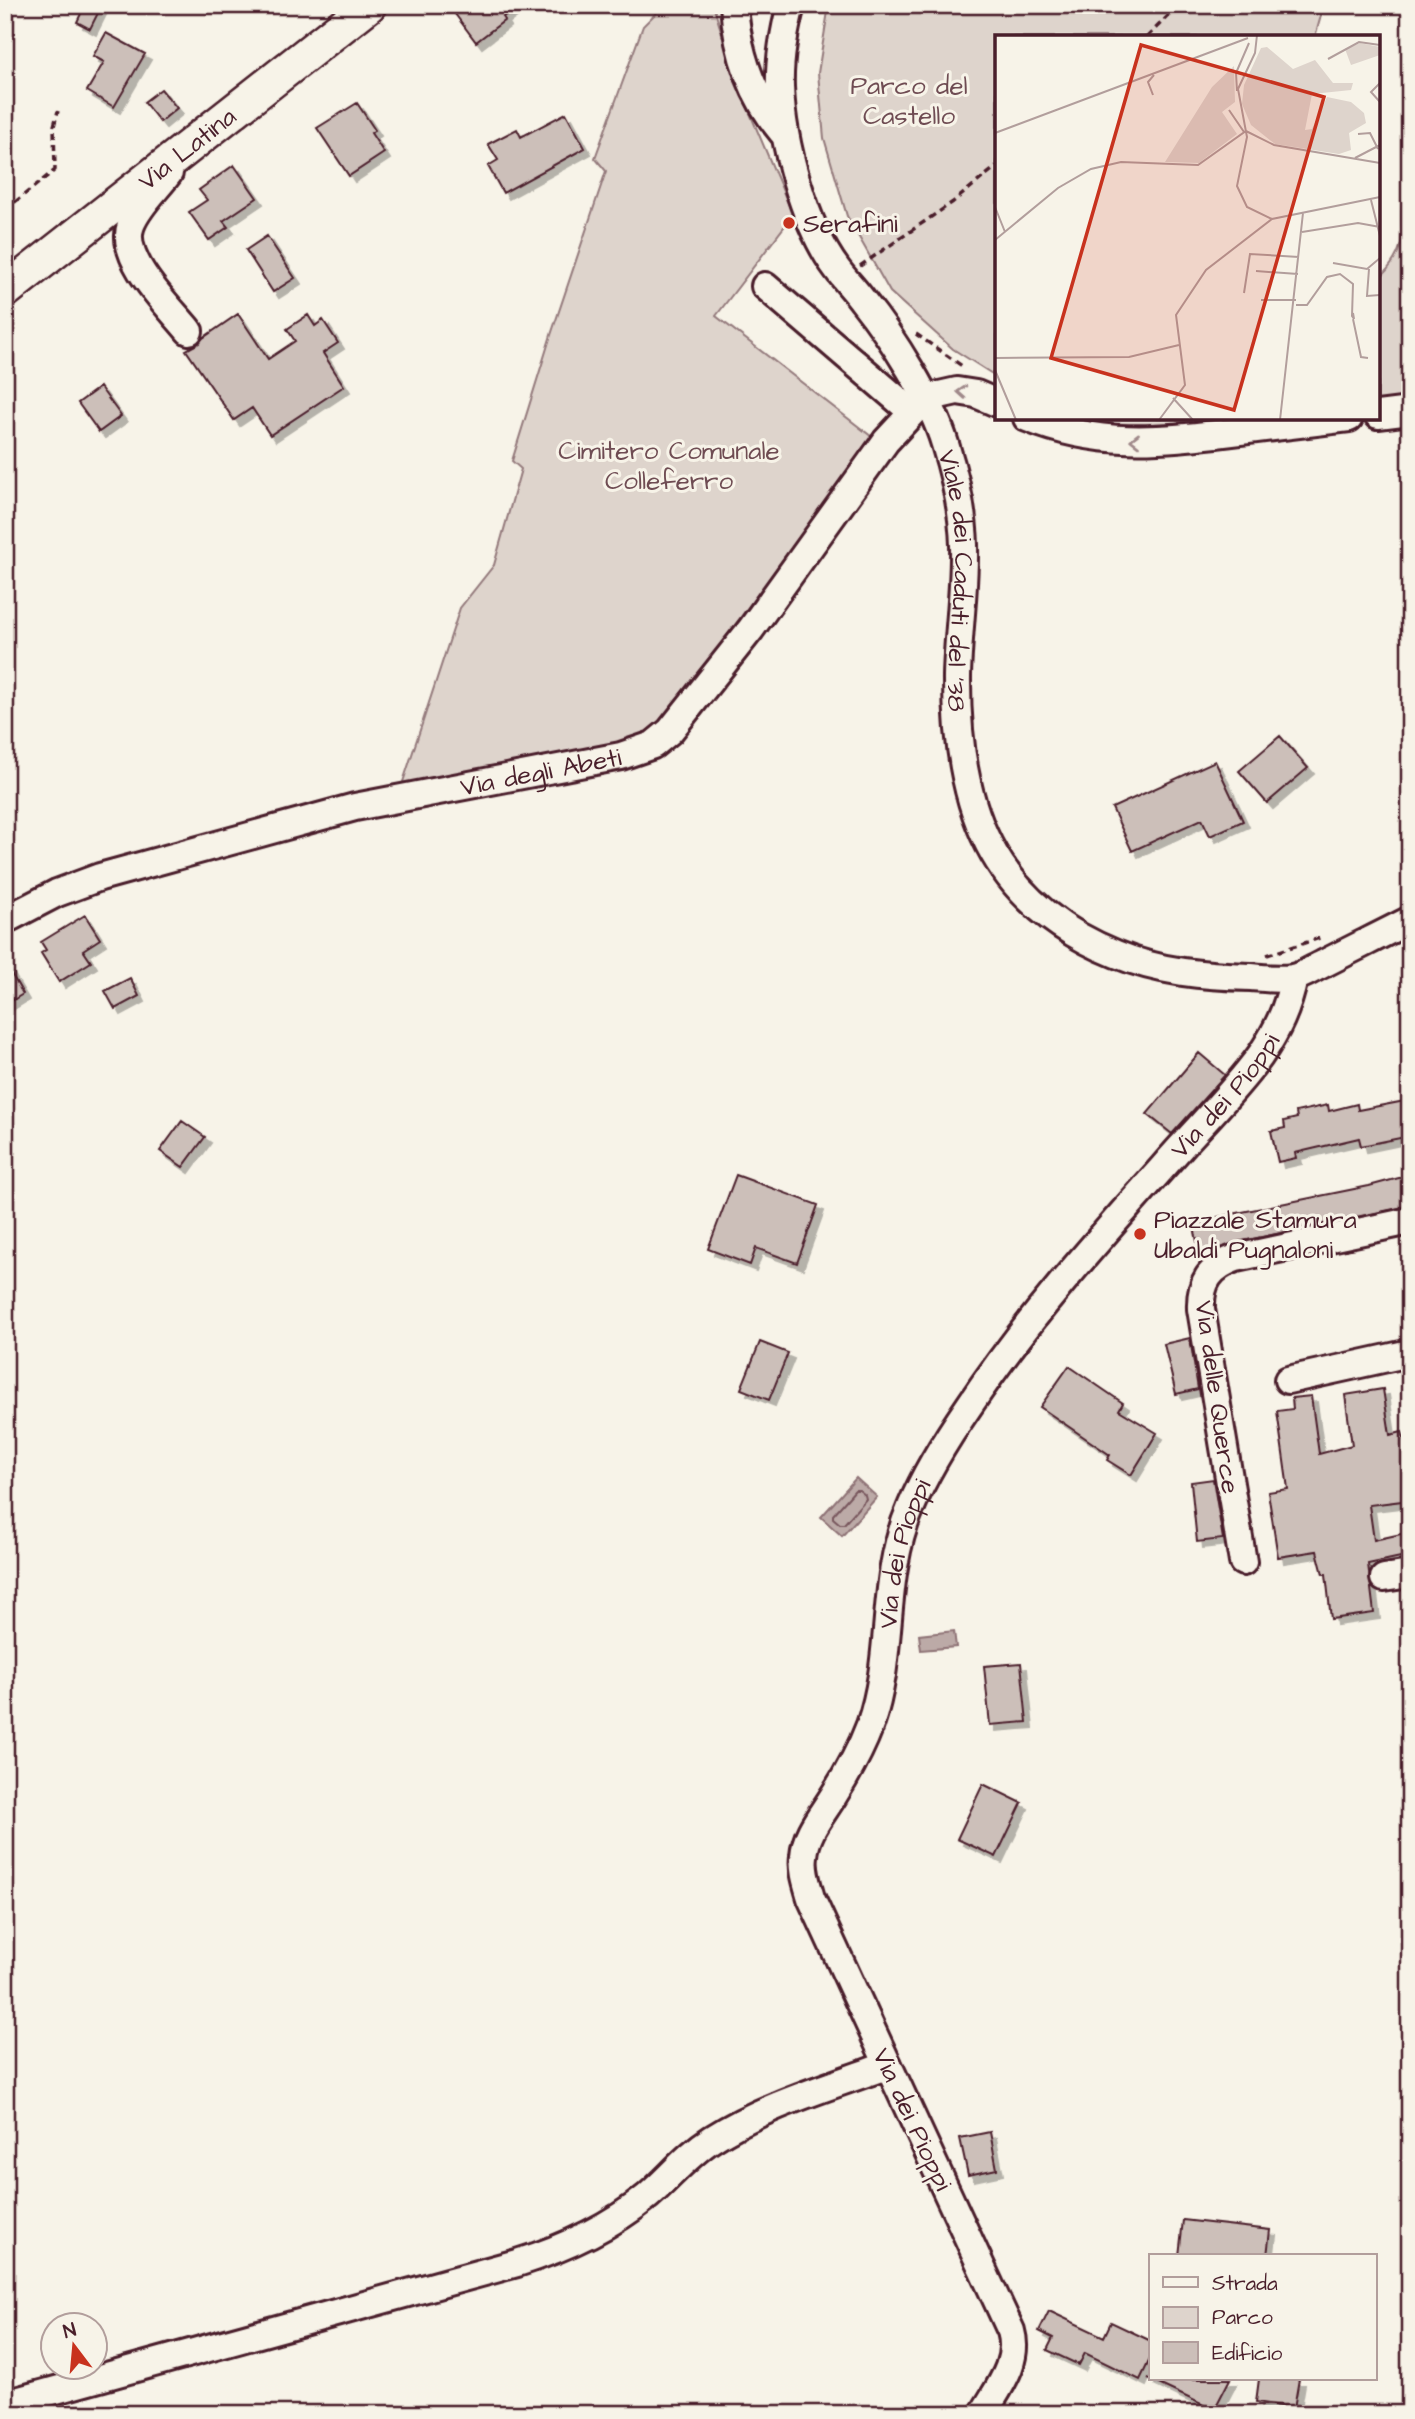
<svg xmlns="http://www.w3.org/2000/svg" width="1415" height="2419" font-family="'Architects Daughter',sans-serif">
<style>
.green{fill:#ded4cc;stroke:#947a7c;stroke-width:2}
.water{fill:#bcaaa7;stroke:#8e7275;stroke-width:2}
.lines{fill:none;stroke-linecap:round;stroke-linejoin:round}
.shore{stroke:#78575d;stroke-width:2}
.building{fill:#ccbfb9;stroke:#4a1f2b;stroke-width:2;filter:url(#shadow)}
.minor-casing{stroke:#4a1f2b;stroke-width:32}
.major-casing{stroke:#4a1f2b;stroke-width:38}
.path{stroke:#4a1f2b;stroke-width:3.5;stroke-dasharray:7 5;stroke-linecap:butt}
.minor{stroke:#f7f3e8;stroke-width:26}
.major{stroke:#f7f3e8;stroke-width:33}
.oneway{stroke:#a0898a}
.poi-dot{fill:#c8321e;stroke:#f7f3e8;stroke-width:2.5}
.labels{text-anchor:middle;stroke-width:6;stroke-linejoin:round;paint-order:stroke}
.park-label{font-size:26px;fill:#6f4c53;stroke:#f7f3e8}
.street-label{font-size:26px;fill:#4a1f2b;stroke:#f7f3e8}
.poi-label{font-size:26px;fill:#4a1f2b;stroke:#f7f3e8;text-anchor:start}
.inset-road{fill:none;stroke:#b29e9c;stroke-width:2}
.view{fill:#c8321e;fill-opacity:0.15;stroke:#c8321e;stroke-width:3.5}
.inset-edge{fill:none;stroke:#4a1f2b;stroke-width:3.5}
</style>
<defs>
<filter id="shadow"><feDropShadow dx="6" dy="6" stdDeviation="0" flood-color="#0004"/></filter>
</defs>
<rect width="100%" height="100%" fill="#f7f3e8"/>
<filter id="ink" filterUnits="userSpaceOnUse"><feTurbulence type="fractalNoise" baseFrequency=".0143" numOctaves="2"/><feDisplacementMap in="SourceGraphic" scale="14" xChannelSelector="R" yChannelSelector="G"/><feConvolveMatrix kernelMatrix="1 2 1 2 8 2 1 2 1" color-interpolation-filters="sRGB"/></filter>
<g filter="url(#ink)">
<!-- green -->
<path class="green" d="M664 5H713L738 85 793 215 716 316 872 437 659 729 596 750 410 789 403 782 460 608 494 565 521 469 512 461 551 335 606 171 595 158 643 26Z
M829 5H1324L1315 37H997V377L953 349 890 292 847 216 824 138 818 73Z
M1410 185V404L1378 405V279C1390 269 1402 251 1402 235 1402 219 1399 199 1410 185Z
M1070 418H1239L1160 431 1104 429Z"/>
<!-- water -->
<path class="water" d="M856 1478 877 1497 842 1536 821 1517Z
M954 1631 956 1647 921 1650 919 1635Z"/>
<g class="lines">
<!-- shore -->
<path class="shore" d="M855 1490H859L865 1495 866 1499 844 1524H840L833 1518V1515Z"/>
</g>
<!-- building -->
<path class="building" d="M85 5 100 9 90 29 77 22Z
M466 5H519L503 17 505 20 476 42 455 14Z
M106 33 145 54 114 107 87 91 104 62 93 56Z
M161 89 177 108 160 122 144 102Z
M357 103 375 130 371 133 384 153 349 176 317 128Z
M566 113 585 148 503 193 488 166 498 160 488 144 517 129 521 137Z
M234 165 257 198 223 221 228 227 209 240 189 212 207 200 199 190Z
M267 236 295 278 273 292 246 250Z
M238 314 268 359 295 341 287 329 308 315 315 326 323 320 338 343 323 353 344 386 270 435 252 408 234 420 186 350 199 343 203 338Z
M100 387 121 416 99 432 78 403Z
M1280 736 1308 768 1267 803 1239 771Z
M1215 761 1243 821 1210 836 1202 819 1132 851 1112 808Z
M85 915 100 939 83 950 91 962 59 982 41 953 46 950 41 942Z
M5 963 23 994 5 1005Z
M130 978 139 996 115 1009 105 991Z
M1199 1053 1225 1075 1172 1134 1147 1114Z
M1410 1100V1136L1361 1146 1359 1138 1295 1153 1296 1158 1278 1162 1271 1131 1285 1128 1284 1121 1297 1118 1296 1112 1328 1105 1329 1111 1357 1104 1358 1110Z
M182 1121 205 1137 183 1167 160 1151Z
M736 1175 818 1205 797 1263 756 1248 750 1265 708 1249Z
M1410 1175V1206L1233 1243 1209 1254 1200 1256 1193 1222 1369 1186Z
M1190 1338 1198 1389 1176 1394 1164 1344Z
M760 1342 788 1353 769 1400 741 1389Z
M1069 1366 1123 1403 1119 1410 1157 1433 1131 1475 1107 1460 1110 1455 1040 1407Z
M1383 1389 1390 1435 1402 1432 1410 1459V1500L1369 1505 1374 1540 1410 1532V1555L1368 1564 1374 1613 1331 1619 1326 1574H1323L1317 1551 1278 1557 1268 1492 1288 1489 1277 1411 1293 1409 1292 1398 1311 1396 1319 1454 1352 1445 1345 1395Z
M1213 1479 1223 1539 1197 1542 1191 1482Z
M1021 1663 1027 1722 990 1725 984 1666Z
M983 1784 1022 1803 996 1857 957 1839Z
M990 2132 997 2169 968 2175 960 2138Z
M1183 2220 1270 2230 1267 2256H1179Z
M1049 2311 1104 2337 1111 2322 1151 2341V2357L1140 2380 1085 2353 1079 2365 1047 2350 1053 2338 1039 2331Z
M1148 2379H1230L1214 2410Z
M1259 2379H1299L1294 2408 1256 2402Z"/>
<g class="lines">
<!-- minor casing -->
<g class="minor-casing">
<g id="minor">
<path d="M734 5C737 52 752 96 782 132"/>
<path id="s1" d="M791 5C784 32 779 60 780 87 782 142 804 225 837 269 845 280 855 290 863 301 892 337 932 400 945 444 955 476 963 511 964 545 965 589 958 633 957 676 956 805 990 903 1116 954 1159 972 1205 976 1251 977 1264 978 1279 980 1292 978 1303 976 1314 968 1323 964 1352 949 1381 935 1410 920"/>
<path d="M169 173C157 189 138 206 131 225 118 258 169 306 189 331"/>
<path d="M765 286 912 412"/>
<path d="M1378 415 1410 411"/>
<path d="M1027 418C1098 447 1158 441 1232 432 1271 427 1310 423 1349 418"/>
<path id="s2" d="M5 920 57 893 100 877 355 807 621 756 653 745 670 731 751 629 886 441 926 398 957 391 976 394 997 403"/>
<path d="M1288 1380 1410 1353"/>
<path d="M1243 1562 1201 1309C1200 1282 1210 1267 1236 1258L1410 1221"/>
<path d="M1384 1578 1410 1574"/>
<path d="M5 2404 517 2263C565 2248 609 2228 648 2196 670 2177 687 2155 712 2139 765 2105 829 2087 888 2065"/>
<path id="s3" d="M983 2414C998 2388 1020 2362 1011 2331L811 1898C807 1884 802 1870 804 1856 806 1832 822 1815 834 1795 848 1773 861 1749 870 1725 895 1654 880 1577 911 1507 926 1471 947 1438 969 1406 1031 1313 1106 1231 1180 1148 1207 1118 1236 1089 1260 1056 1277 1031 1288 1008 1294 978"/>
</g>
</g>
<!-- major casing -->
<g class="major-casing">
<g id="major">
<path id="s4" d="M5 291 369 5"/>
</g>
</g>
<!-- path -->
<path class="path" d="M1147 37 1179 5
M5 210 55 170 54 126 58 111
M860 266 953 202 997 166
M916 334 965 368
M1267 955 1320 938"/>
<!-- minor -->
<use href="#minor" class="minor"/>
<!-- major -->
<use href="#major" class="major"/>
</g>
<!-- one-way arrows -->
<defs><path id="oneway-chevron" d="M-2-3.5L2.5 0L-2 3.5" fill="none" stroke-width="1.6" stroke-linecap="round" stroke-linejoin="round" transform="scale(1.75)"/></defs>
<g class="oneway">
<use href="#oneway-chevron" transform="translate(962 392) rotate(-176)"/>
<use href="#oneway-chevron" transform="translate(1135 440) rotate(-180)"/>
</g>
</g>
<!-- markers -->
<g class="poi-dot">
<circle cx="789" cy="223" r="7"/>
<circle cx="1140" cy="1234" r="7"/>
</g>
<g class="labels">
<!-- park labels -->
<g class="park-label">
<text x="909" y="94">Parco del<tspan x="909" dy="30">Castello</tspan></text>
<text x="669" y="459">Cimitero Comunale<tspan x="669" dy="30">Colleferro</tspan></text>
</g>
<!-- street labels -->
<g class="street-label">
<text dy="9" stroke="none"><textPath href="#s4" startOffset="231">Via Latina</textPath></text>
<text dy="9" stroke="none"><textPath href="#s1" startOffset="621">Viale dei Caduti del '38</textPath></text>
<text dy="9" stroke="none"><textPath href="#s2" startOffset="558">Via degli Abeti</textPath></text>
<text dy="9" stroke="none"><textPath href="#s3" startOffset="1500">Via dei Pioppi</textPath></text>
<text transform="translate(1218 1397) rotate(82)" y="9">Via delle Querce</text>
<text dy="9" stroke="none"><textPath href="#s3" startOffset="933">Via dei Pioppi</textPath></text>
<text transform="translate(913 2119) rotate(65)" y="9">Via dei Pioppi</text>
</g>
<!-- poi labels -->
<g class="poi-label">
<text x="803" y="232">Serafini</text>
<text x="1154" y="1228">Piazzale Stamura<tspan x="1154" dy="30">Ubaldi Pugnaloni</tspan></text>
</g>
</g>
<!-- overview -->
<g transform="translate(995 35)">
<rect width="385" height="385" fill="#f7f3e8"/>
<path d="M365 8 385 12V20L356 30 350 14ZM272 12 298 34 320 25 338 48H358L356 55 317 59 310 95 317 94 332 62 356 67 369 78 371 88 354 98 356 115 344 119 280 109 256 90 247 69 249 50 266 13ZM239 31 240 67 227 77 242 99 204 128 170 127 217 52Z" fill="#ded4cc"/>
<path class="inset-road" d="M262 0 260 18 243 54 252 102 242 151 252 172 277 184M333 24 364 7 385 10M385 48 376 57 385 67M242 56 241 38 254 8M158 60 153 47 159 40M234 75 249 97M0 98 253 3M363 99 375 98 383 114M360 123 385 110M376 165 385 201M0 172 10 197M307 197 363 188 385 192M0 205 63 153 96 134 126 127 203 130 251 96 279 110 385 128M338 228 372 234 385 223M374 234 372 261 385 260M261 236 303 239M249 258 255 219 304 222M266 265H301M301 270H312L332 242 345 239 358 249 357 281 359 284 358 278M358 284 366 322 373 323M0 323 134 322 184 310M0 335 21 385M178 363 198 385M164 385 190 350 181 280 211 235 277 184 385 162M285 385 308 178"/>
<path class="view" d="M146 10 329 62 239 375 56 323Z"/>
<rect width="385" height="385" class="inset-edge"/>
</g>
<!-- margin -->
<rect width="1415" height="2419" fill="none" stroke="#f7f3e8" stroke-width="28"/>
<rect x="14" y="14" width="1387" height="2391" fill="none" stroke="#4a1f2b" stroke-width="2.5" filter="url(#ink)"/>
<!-- legend -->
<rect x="1149" y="2254" width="228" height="126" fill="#f7f3e8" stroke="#b29e9c" stroke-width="2"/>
<rect x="1163" y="2277" width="35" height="10" fill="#f7f3e8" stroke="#b29e9c" stroke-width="2"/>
<text x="1212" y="2290" font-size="21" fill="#4a1f2b">Strada</text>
<rect x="1163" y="2307" width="35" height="21" fill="#ded4cc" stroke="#b29e9c" stroke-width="2"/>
<text x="1212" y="2324" font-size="21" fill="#4a1f2b">Parco</text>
<rect x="1163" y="2342" width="35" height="21" fill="#ccbfb9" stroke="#b29e9c" stroke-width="2"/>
<text x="1212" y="2360" font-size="21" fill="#4a1f2b">Edificio</text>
<!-- north arrow -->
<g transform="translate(74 2346) rotate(344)"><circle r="33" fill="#f7f3e8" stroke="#b29e9c" stroke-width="2"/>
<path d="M0-5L12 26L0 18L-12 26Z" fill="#c8321e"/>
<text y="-10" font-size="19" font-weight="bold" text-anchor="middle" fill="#4a1f2b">N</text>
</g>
</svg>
